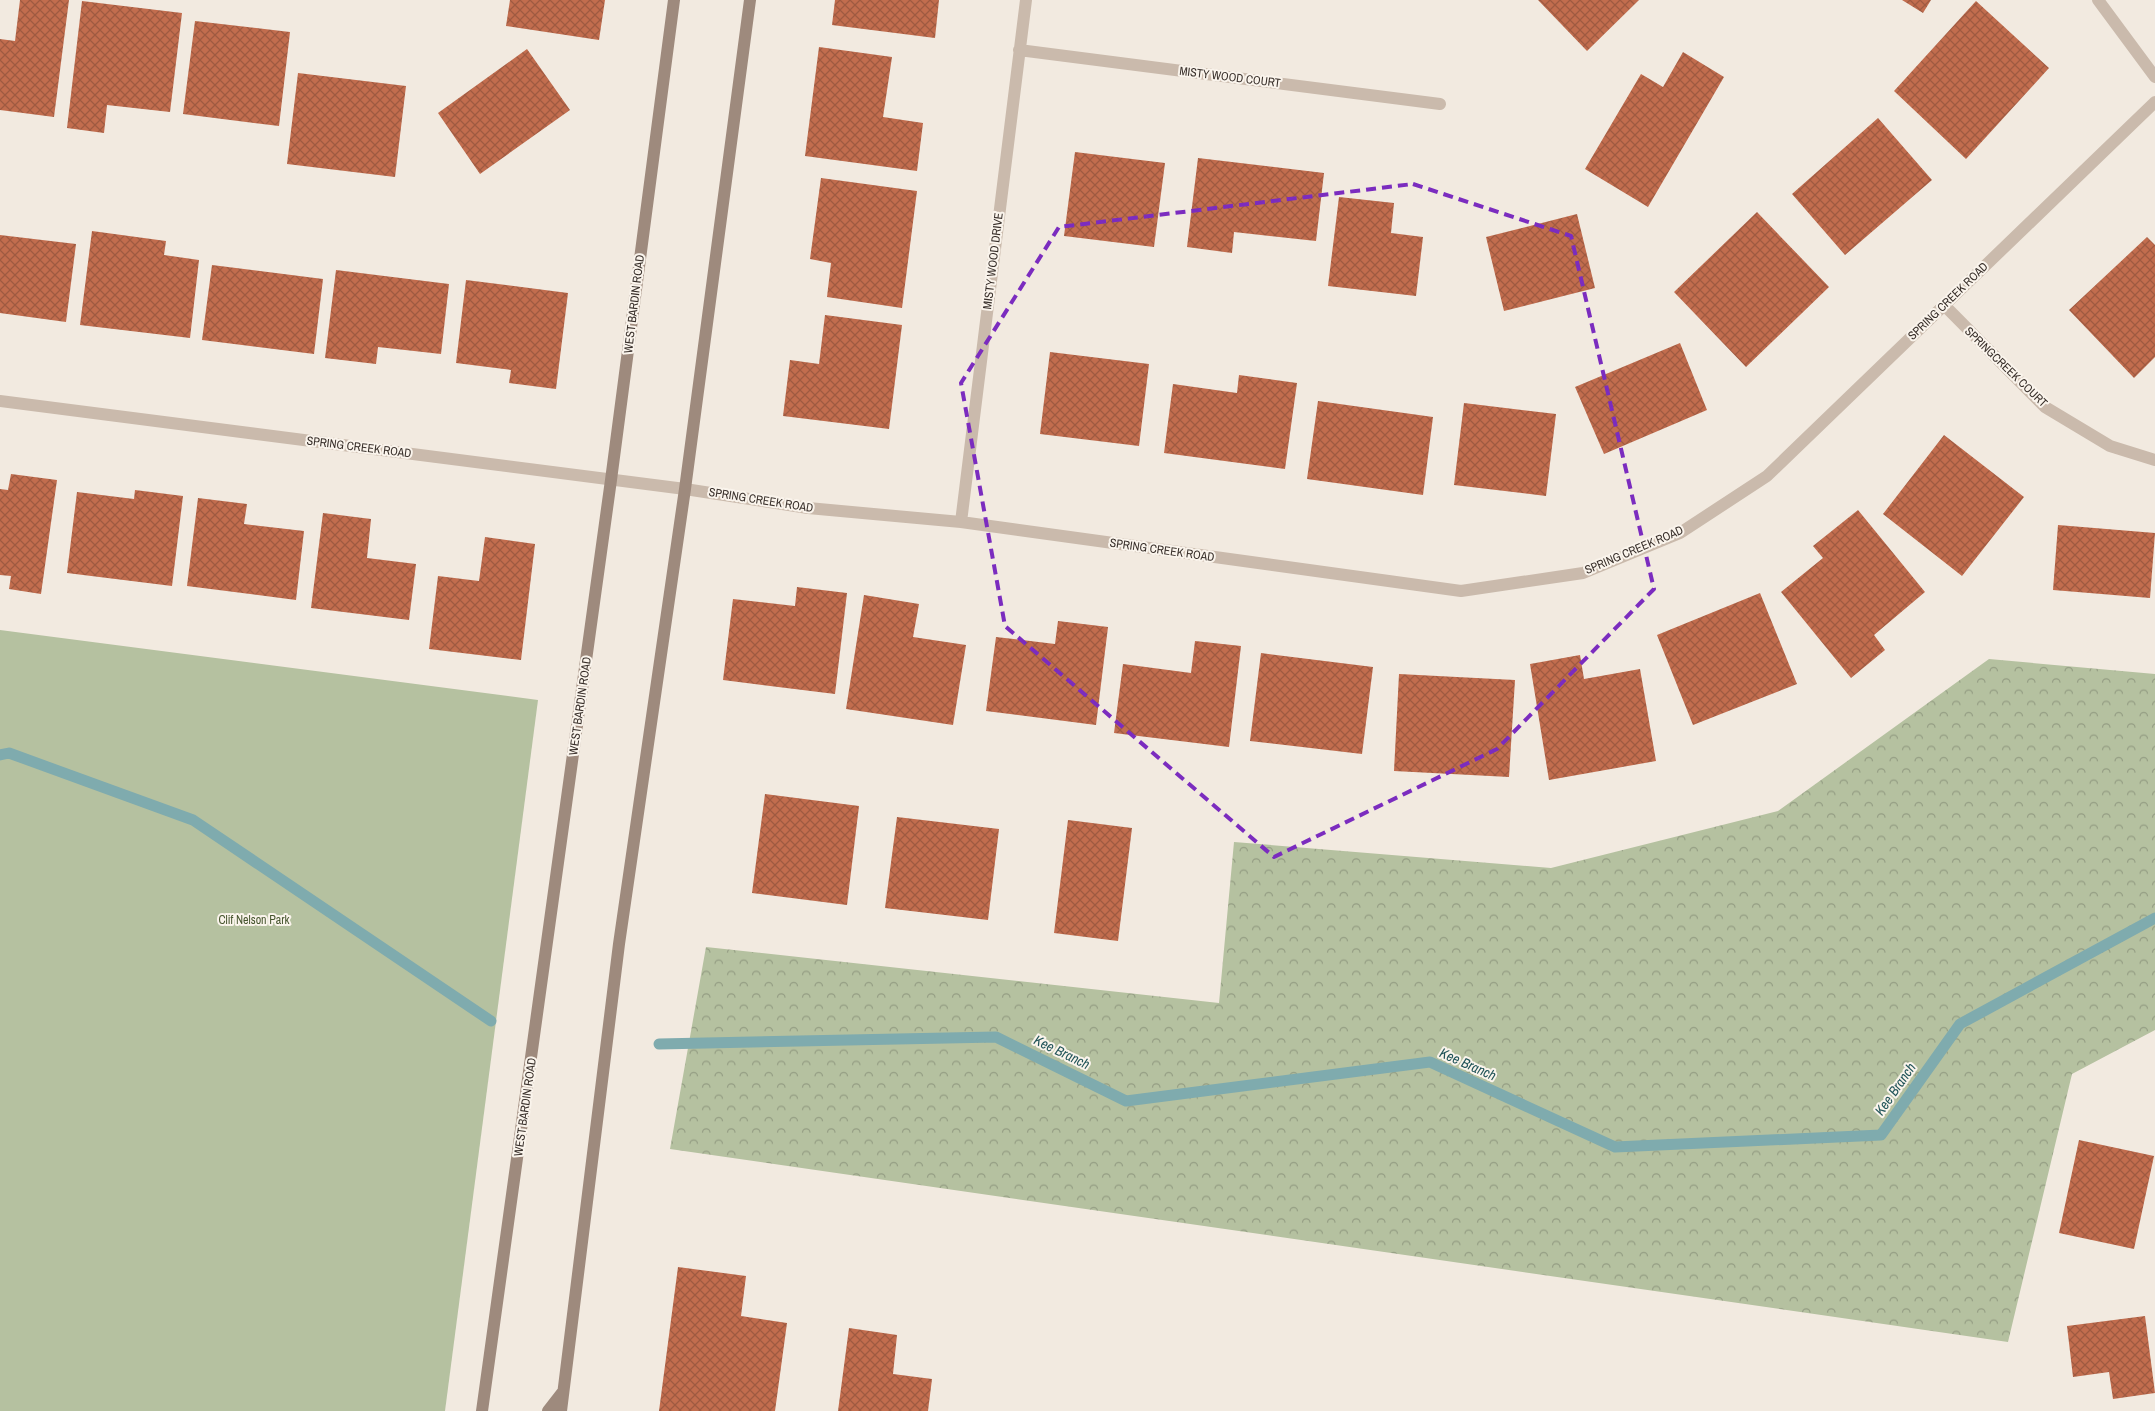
<svg xmlns="http://www.w3.org/2000/svg" width="2155" height="1411" font-family="'Archivo Narrow',sans-serif">
<style>
.forest{fill:url(#forest-crowns)}
.park{fill:#b5c1a0}
.lines{fill:none;stroke-linecap:round;stroke-linejoin:round}
.stream{stroke:#7fabae;stroke-width:11}
.building{fill:url(#building-cross-hatch)}
.street{stroke:#cabaac;stroke-width:12}
.secondary{stroke:#9e8a7d;stroke-width:12}
.marked{fill:none;stroke:#7b2cbf;stroke-width:4;stroke-dasharray:10 6;stroke-linejoin:round}
.labels{text-anchor:middle;stroke-width:4;stroke-linejoin:round;paint-order:stroke}
.street-label{font-size:12px;fill:#382f2a;stroke:#faf4ec}
.park-label{font-size:12px;fill:#47562f;stroke:#faf4ec}
.water-label{font-size:14px;font-style:italic;fill:#215459;stroke:#faf4ec}
</style>
<defs>
<pattern id="forest-crowns" width="20" height="18" patternUnits="userSpaceOnUse" patternTransform="scale(1.25)"><rect width="20" height="18" fill="#b5c1a0"/><path d="M2 6a3 3 0 1 1 6 0M12 15a3 3 0 1 1 6 0" fill="none" stroke="#949d83"/></pattern>
<pattern id="building-cross-hatch" width="8" height="8" patternUnits="userSpaceOnUse" patternTransform="scale(1.25)"><rect width="8" height="8" fill="#c26d4e"/><path d="M0 0l8 8M0 8l8-8" fill="none" stroke="#9f5a41"/></pattern>
</defs>
<rect width="100%" height="100%" fill="#f2eae0"/>
<!-- forest -->
<path class="forest" d="M1989 659 2155 674V1030L2072 1074 2008 1342 670 1149 706 947 1219 1003 1234 842 1551 868 1778 811Z"/>
<!-- park -->
<path class="park" d="M0 630 538 700 445 1411H0Z"/>
<g class="lines">
<!-- stream -->
<path class="stream" d="M0 755 9 753 193 820 491 1021
M659 1044 996 1037 1126 1101 1430 1062 1615 1147 1881 1135 1960 1024 2155 918"/>
</g>
<!-- building -->
<path class="building" d="M20 0H69L54 117 0 110V39L15 41Z
M510 0H605L599 40 506 26Z
M835 0H939L935 38 832 25Z
M1538 0H1639L1587 51Z
M1902 0H1931L1923 13Z
M82 1 182 13 170 112 107 105 104 133 67 128Z
M1976 1 2049 68 1966 159 1894 91Z
M195 21 290 32 279 126 183 114Z
M819 47 892 57 883 117 923 123 917 171 805 156Z
M527 49 570 110 480 174 438 113Z
M1683 52 1724 77 1648 207 1585 169 1641 74 1663 87Z
M298 73 406 86 395 177 287 164Z
M1878 118 1932 180 1845 255 1792 194Z
M1075 152 1165 163 1154 247 1064 236Z
M1198 158 1324 173 1316 241 1234 232 1232 253 1187 247Z
M821 178 917 191 902 308 827 297 831 263 810 259Z
M1339 197 1394 203 1391 233 1423 237 1416 296 1328 286Z
M1757 212 1829 287 1746 367 1674 292Z
M1577 214 1595 288 1504 311 1486 237Z
M92 231 166 241 164 255 199 260 190 338 80 325Z
M0 235 76 244 66 322 0 313Z
M2147 237 2155 245V357L2134 378 2069 310Z
M212 265 323 279 314 354 202 340Z
M336 270 449 284 441 354 378 347 376 364 325 358Z
M466 280 568 293 556 389 509 383 511 370 456 363Z
M825 315 902 325 889 429 783 416 790 360 819 364Z
M1680 343 1707 410 1604 454 1575 387Z
M1050 352 1149 364 1139 446 1040 434Z
M1239 375 1297 383 1285 469 1164 453 1173 384 1237 393Z
M1318 401 1433 417 1423 495 1307 479Z
M1464 403 1556 414 1546 496 1454 485Z
M1944 435 2024 497 1962 576 1883 514Z
M11 474 57 480 41 594 9 589 11 576 0 575V489L8 490Z
M135 490 183 496 172 586 67 573 77 492 134 499Z
M198 498 247 504 244 524 304 531 296 600 187 586Z
M1858 510 1925 592 1874 635 1885 650 1851 678 1781 592 1823 558 1813 546Z
M323 513 371 519 367 558 416 564 409 620 311 608Z
M2058 525 2155 533 2150 598 2053 590Z
M485 537 535 544 521 660 429 649 438 576 479 581Z
M797 587 847 593 835 694 723 680 733 599 795 606Z
M1760 593 1797 684 1693 725 1657 635Z
M864 595 919 604 913 637 966 645 953 725 846 709Z
M1058 621 1108 627 1096 725 986 711 996 637 1055 644Z
M1195 641 1241 646 1229 747 1114 733 1123 664 1191 673Z
M1261 653 1373 667 1362 754 1250 741Z
M1580 655 1584 679 1640 669 1656 761 1549 780 1530 664Z
M1399 674 1515 680 1509 777 1394 771Z
M765 794 859 806 847 905 752 893Z
M897 817 999 829 988 920 885 908Z
M1068 820 1132 828 1118 941 1054 933Z
M2079 1140 2154 1156 2134 1249 2059 1233Z
M678 1267 746 1276 741 1316 787 1323 775 1411H659Z
M2145 1316 2155 1393 2113 1399 2109 1372 2073 1377 2067 1326Z
M849 1328 897 1335 893 1374 932 1379 928 1411H838Z"/>
<g class="lines">
<!-- street -->
<path class="street" d="M2098 0 2155 77
M1019 50 1440 104
M1944 305 2045 407 2110 446 2155 460
M0 401 685 489 808 508 961 522 1461 591 1583 573 1680 533 1767 476 2155 102
M961 522 1026 0"/>
<!-- secondary -->
<path class="secondary" d="M482 1411 611 480 674 0
M548 1411 562 1393
M561 1411 619 944 685 489 750 0"/>
</g>
<!-- marked area -->
<path class="marked" d="M1413 184 1571 236 1654 589 1497 749 1274 857 1005 626 961 383 1059 227Z"/>
<g class="labels">
<!-- street labels -->
<g class="street-label">
<text transform="translate(1230 77) rotate(7)" y="4">MISTY WOOD COURT</text>
<text transform="translate(993 261) rotate(-83)" y="4">MISTY WOOD DRIVE</text>
<text transform="translate(1948 301) rotate(-44)" y="4">SPRING CREEK ROAD</text>
<text transform="translate(634 304) rotate(-83)" y="4">WEST BARDIN ROAD</text>
<text transform="translate(2006 367) rotate(44)" y="4">SPRINGCREEK COURT</text>
<text transform="translate(359 447) rotate(7)" y="4">SPRING CREEK ROAD</text>
<text transform="translate(761 500) rotate(9)" y="4">SPRING CREEK ROAD</text>
<text transform="translate(1162 550) rotate(8)" y="4">SPRING CREEK ROAD</text>
<text transform="translate(1634 550) rotate(-23)" y="4">SPRING CREEK ROAD</text>
<text transform="translate(580 706) rotate(-82)" y="4">WEST BARDIN ROAD</text>
<text transform="translate(525 1107) rotate(-82)" y="4">WEST BARDIN ROAD</text>
</g>
<!-- park labels -->
<g class="park-label">
<text x="254" y="924">Clif Nelson Park</text>
</g>
<!-- water labels -->
<g class="water-label">
<text transform="translate(1062 1052) rotate(26)" y="5">Kee Branch</text>
<text transform="translate(1468 1064) rotate(24)" y="5">Kee Branch</text>
<text transform="translate(1895 1089) rotate(-55)" y="5">Kee Branch</text>
</g>
</g>
</svg>
